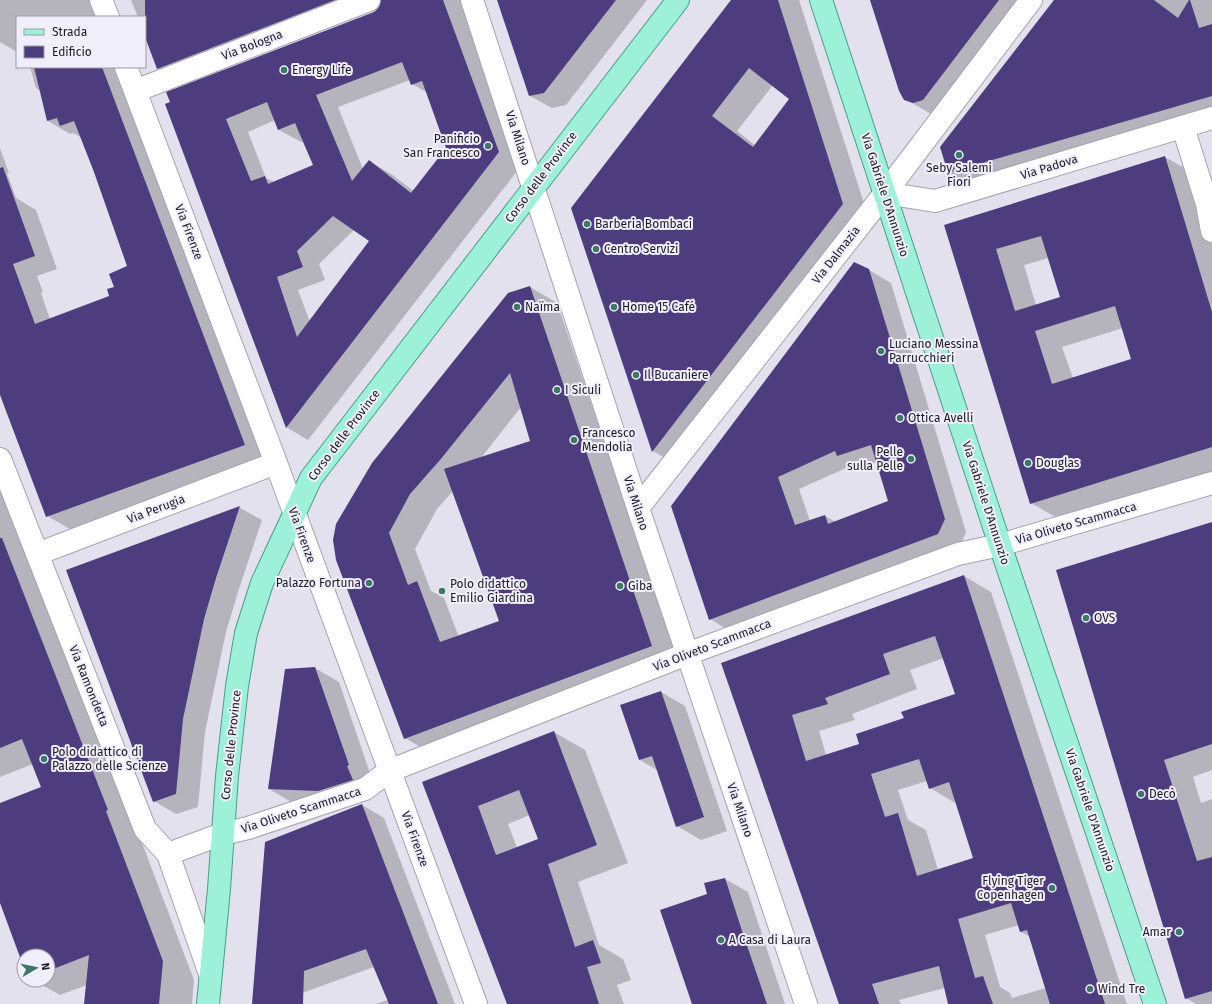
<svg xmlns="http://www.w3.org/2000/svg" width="1212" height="1004" font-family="'Fira Sans',sans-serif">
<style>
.shadow{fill:#0003;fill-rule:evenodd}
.building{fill:#4d3d7e;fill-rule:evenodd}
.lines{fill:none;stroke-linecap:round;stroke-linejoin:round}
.minor-casing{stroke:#a5a3af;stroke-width:24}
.major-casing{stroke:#46a087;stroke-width:24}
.minor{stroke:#fff;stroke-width:22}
.major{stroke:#9ef1d9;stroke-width:22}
.poi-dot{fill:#3b7965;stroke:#f0eefb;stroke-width:1.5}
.labels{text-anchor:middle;stroke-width:4;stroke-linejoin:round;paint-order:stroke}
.street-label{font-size:12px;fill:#1c1b1f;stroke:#f0eefb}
.poi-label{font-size:12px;fill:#1c1b1f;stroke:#f0eefb;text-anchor:start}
</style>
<rect width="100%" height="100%" fill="#e3e1ed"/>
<!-- shadow -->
<path class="shadow" d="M0 0H95L101 17H17V52L0 42Z
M131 0H460L521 166 308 440 286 427 167 104 374 13 380 8 382 3 180 81 158 68 145 35V17H138ZM410 80 412 84 428 93 448 148 414 191 391 174 369 161 363 169 338 107ZM275 120 279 130 301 142 304 141 314 166 274 182 266 178 248 132ZM354 230 370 241 310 322 298 290 325 280 319 264Z
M498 0H647L566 105 552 108 530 96Z
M731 0H799L869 219 679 466 653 451 572 209ZM773 85 791 99 756 146 737 131Z
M870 0H1036L931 114 905 99Z
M1055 0H1212V116L973 187 949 173 941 147Z
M30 67H120L267 458 70 529 47 516 0 393V148L9 173H7L16 198 36 210 57 269 37 276 43 292 41 293 50 319 111 297 128 267 82 138 73 133 70 134 48 121 41 91 36 88Z
M1165 157 1193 173 1212 236V471L1059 519 1031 503 945 226ZM1049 258 1061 298 1036 305 1024 265ZM1123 328 1133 359 1073 378 1062 347Z
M869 270 891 283 966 532 960 546 731 632 710 619ZM877 462 889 501 836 522 825 516 810 521 799 489 853 465 859 468Z
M530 287 557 303 679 661 432 754 405 738 334 540ZM521 407 532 441 481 458ZM453 491 500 622 459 637 444 598 431 591 415 549 437 509Z
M0 468 194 980 192 1004H85L87 985 60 995 33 980H48V956H24V965L0 900V804L42 788 33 764 0 777Z
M240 508 262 520 238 592 226 632 205 732 198 807 176 814 154 801 67 571Z
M1212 523V770L1193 777 1201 803 1212 799V1004H1196L1186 998 1057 571Z
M964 576 991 592 1127 1004H949L945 988 899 1000 901 1004H840L723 664ZM944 658 956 695 905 719 861 744 826 755 819 731 855 720 852 714 917 689 910 670ZM927 781 930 788 957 804 974 858 938 870 926 830 908 820 898 790ZM1019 925 1021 932 1030 937 1046 988 1012 998 1010 993 1000 987 985 935Z
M315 668 339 682 372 779 293 803 269 789Z
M661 692 685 706 727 831 701 840 677 826 657 770 640 760Z
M554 732 585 750 628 863 578 882 599 945 623 959 631 980 617 985 624 1004H508L423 782ZM530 815 539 839 517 848 508 824Z
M362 805 384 818 455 1004H375L388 1000 374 967 277 1002Z
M725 879 748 892 785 1004H693Z"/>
<!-- building -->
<path class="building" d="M145 0H335L157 69 145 37Z
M381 0H443L499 152 286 428 165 104 170 102 166 92 374 12 379 7ZM402 62 411 85 422 81 446 148 411 193 369 160 352 181 316 95ZM267 102 278 130 295 123 313 165 268 184 265 176 251 181 226 119ZM333 216 369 241 297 337 277 277 303 267 297 251Z
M497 0H616L544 93 529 96Z
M731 0H778L843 204 652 452 571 208ZM749 68 789 99 753 147 712 116Z
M870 0H999L923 100 913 103 904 100 899 91Z
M1054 0H1154L1178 18 1189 0H1190L1199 28 1212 24V96L948 173 940 147Z
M34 67H102L245 445 46 517 0 395V168L3 167 35 256 13 264 35 324 109 296 107 289 114 287 109 274 127 266 94 172 74 121 60 126 57 118 47 121Z
M1165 156 1212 312V447L1030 504 944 225ZM1041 236 1060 297 1015 311 996 249ZM1115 306 1131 359 1052 384 1035 331Z
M854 262 869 269 945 519 938 534 709 620 671 506ZM871 445 888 501 828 524 825 515 795 525 778 477 835 451 837 456Z
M530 286 652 646 404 739 336 560 333 540 336 524 372 463 508 293ZM510 373 530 441 444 469 499 621 440 642 417 581 408 585 389 533 410 494 440 460Z
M240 506 216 578 204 619 183 719 176 794 153 802 66 570Z
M1212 522V744L1164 760 1197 861 1212 857V991L1185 999 1056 570Z
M0 538H2L108 810 106 811 163 961 159 1004H84L89 955 48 971V956H24V968L0 903V803L41 787 22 739 0 748Z
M964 575 1068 891 1105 1004H1050L1027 930 1020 932 1011 903 958 919 975 978 983 976 993 1004H948L939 966 872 984 879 1004H839L721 663ZM935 636 955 694 901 712 904 718 856 734 859 744 806 761 792 715 828 704 825 698 890 674 883 654ZM919 759 929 789 949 782 973 858 917 876 898 813 885 817 871 774Z
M315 667 349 765 347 766 353 780 318 791 268 789 285 669Z
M661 691 704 817 676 827 652 756 639 760 620 705Z
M554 731 597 845 548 864 575 947 593 940 601 963 587 967 599 1004H507L422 782ZM519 790 538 839 496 855 478 806Z
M362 804 438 1004H389L366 949 304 971 303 1004H252L265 842Z
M725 878 743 934 767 1004H692L660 910 707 894 704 883Z"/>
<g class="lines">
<!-- minor casing -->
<g class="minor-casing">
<path id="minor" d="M101 0 108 17
M472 0 638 508 806 1004
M126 67 276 463 476 1004
M135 91 369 0
M1183 127 1207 204 1212 231
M885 193 935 201 1212 118
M0 459 145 829 168 854 210 974
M638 508 885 193 1031 0
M37 554 276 463
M168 854 222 834 248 828 365 789 389 771 687 654 958 554 1000 545 1212 483"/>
</g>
<!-- major casing -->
<g class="major-casing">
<path id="major" d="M821 0 1000 545 1155 1004
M208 1004 219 889 227 776 237 686 246 633 262 583 311 478 678 0"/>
</g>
<!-- minor -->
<use href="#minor" class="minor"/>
<!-- major -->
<use href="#major" class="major"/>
</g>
<!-- markers -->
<g class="poi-dot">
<circle cx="284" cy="70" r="4"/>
<circle cx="488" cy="146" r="4"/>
<circle cx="959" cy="155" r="4"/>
<circle cx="587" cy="224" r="4"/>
<circle cx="596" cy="249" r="4"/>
<circle cx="517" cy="307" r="4"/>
<circle cx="614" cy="307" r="4"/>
<circle cx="881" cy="351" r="4"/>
<circle cx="636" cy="375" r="4"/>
<circle cx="557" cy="390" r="4"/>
<circle cx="900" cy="418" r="4"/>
<circle cx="574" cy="440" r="4"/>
<circle cx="911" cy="459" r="4"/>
<circle cx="1028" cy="463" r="4"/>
<circle cx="369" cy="583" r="4"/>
<circle cx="620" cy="586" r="4"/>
<circle cx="442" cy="591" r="4"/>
<circle cx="1086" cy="618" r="4"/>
<circle cx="44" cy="759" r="4"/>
<circle cx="1141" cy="794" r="4"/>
<circle cx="1052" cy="888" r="4"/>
<circle cx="1179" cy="932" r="4"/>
<circle cx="721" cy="940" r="4"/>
<circle cx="1090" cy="989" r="4"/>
</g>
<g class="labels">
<!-- street labels -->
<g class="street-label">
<text transform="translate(252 45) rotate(-21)" y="4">Via Bologna</text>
<text transform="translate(518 138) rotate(72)" y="4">Via Milano</text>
<text transform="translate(1049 167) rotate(-17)" y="4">Via Padova</text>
<text transform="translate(541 177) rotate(-53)" y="4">Corso delle Province</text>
<text transform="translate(885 195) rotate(72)" y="4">Via Gabriele D'Annunzio</text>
<text transform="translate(189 232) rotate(69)" y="4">Via Firenze</text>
<text transform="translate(836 255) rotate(-52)" y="4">Via Dalmazia</text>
<text transform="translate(344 435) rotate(-53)" y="4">Corso delle Province</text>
<text transform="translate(636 503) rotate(72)" y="4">Via Milano</text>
<text transform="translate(986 503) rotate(72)" y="4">Via Gabriele D'Annunzio</text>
<text transform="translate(156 509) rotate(-21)" y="4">Via Perugia</text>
<text transform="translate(1076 523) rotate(-16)" y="4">Via Oliveto Scammacca</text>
<text transform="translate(302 535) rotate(70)" y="4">Via Firenze</text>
<text transform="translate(712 645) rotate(-21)" y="4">Via Oliveto Scammacca</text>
<text transform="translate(89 686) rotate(68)" y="4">Via Ramondetta</text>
<text transform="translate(231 745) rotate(-84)" y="4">Corso delle Province</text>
<text transform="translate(301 810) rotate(-18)" y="4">Via Oliveto Scammacca</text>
<text transform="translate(740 810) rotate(71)" y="4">Via Milano</text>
<text transform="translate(1090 810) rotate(71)" y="4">Via Gabriele D'Annunzio</text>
<text transform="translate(415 839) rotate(70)" y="4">Via Firenze</text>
</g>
<!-- poi labels -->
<g class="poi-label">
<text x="292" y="74">Energy Life</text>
<text x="480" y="143" text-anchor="end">Panificio<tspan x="480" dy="14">San Francesco</tspan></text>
<text x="959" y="172" text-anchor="middle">Seby Salemi<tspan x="959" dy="14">Fiori</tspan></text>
<text x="595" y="228">Barberia Bombaci</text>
<text x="604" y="253">Centro Servizi</text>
<text x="525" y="311">Naïma</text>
<text x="622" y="311">Home 15 Café</text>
<text x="889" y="348">Luciano Messina<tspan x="889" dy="14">Parrucchieri</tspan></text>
<text x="644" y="379">Il Bucaniere</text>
<text x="565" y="394">I Siculi</text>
<text x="908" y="422">Ottica Avelli</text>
<text x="582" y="437">Francesco<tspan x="582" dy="14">Mendolia</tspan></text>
<text x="903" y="456" text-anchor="end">Pelle<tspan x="903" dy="14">sulla Pelle</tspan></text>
<text x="1036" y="467">Douglas</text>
<text x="361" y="587" text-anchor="end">Palazzo Fortuna</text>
<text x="450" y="588">Polo didattico<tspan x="450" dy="14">Emilio Giardina</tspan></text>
<text x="628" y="590">Giba</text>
<text x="1094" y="622">OVS</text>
<text x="52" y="756">Polo didattico di<tspan x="52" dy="14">Palazzo delle Scienze</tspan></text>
<text x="1149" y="798">Decò</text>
<text x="1044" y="885" text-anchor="end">Flying Tiger<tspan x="1044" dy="14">Copenhagen</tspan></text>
<text x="1171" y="936" text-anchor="end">Amar</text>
<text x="729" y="944">A Casa di Laura</text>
<text x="1098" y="993">Wind Tre</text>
</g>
</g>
<!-- legend -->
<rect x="16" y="16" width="130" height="52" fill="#f0eefb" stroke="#9b9aa3"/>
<rect x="24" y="29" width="20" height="6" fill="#9ef1d9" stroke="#9b9aa3"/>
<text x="52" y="36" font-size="12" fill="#1c1b1f">Strada</text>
<rect x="24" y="46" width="20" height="12" fill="#4d3d7e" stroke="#9b9aa3"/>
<text x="52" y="56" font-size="12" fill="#1c1b1f">Edificio</text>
<!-- north arrow -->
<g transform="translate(36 968) rotate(81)"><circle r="19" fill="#f0eefb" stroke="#9b9aa3"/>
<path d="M0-3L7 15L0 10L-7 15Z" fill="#3b7965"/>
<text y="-6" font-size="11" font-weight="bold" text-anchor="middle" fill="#1c1b1f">N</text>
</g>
</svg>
